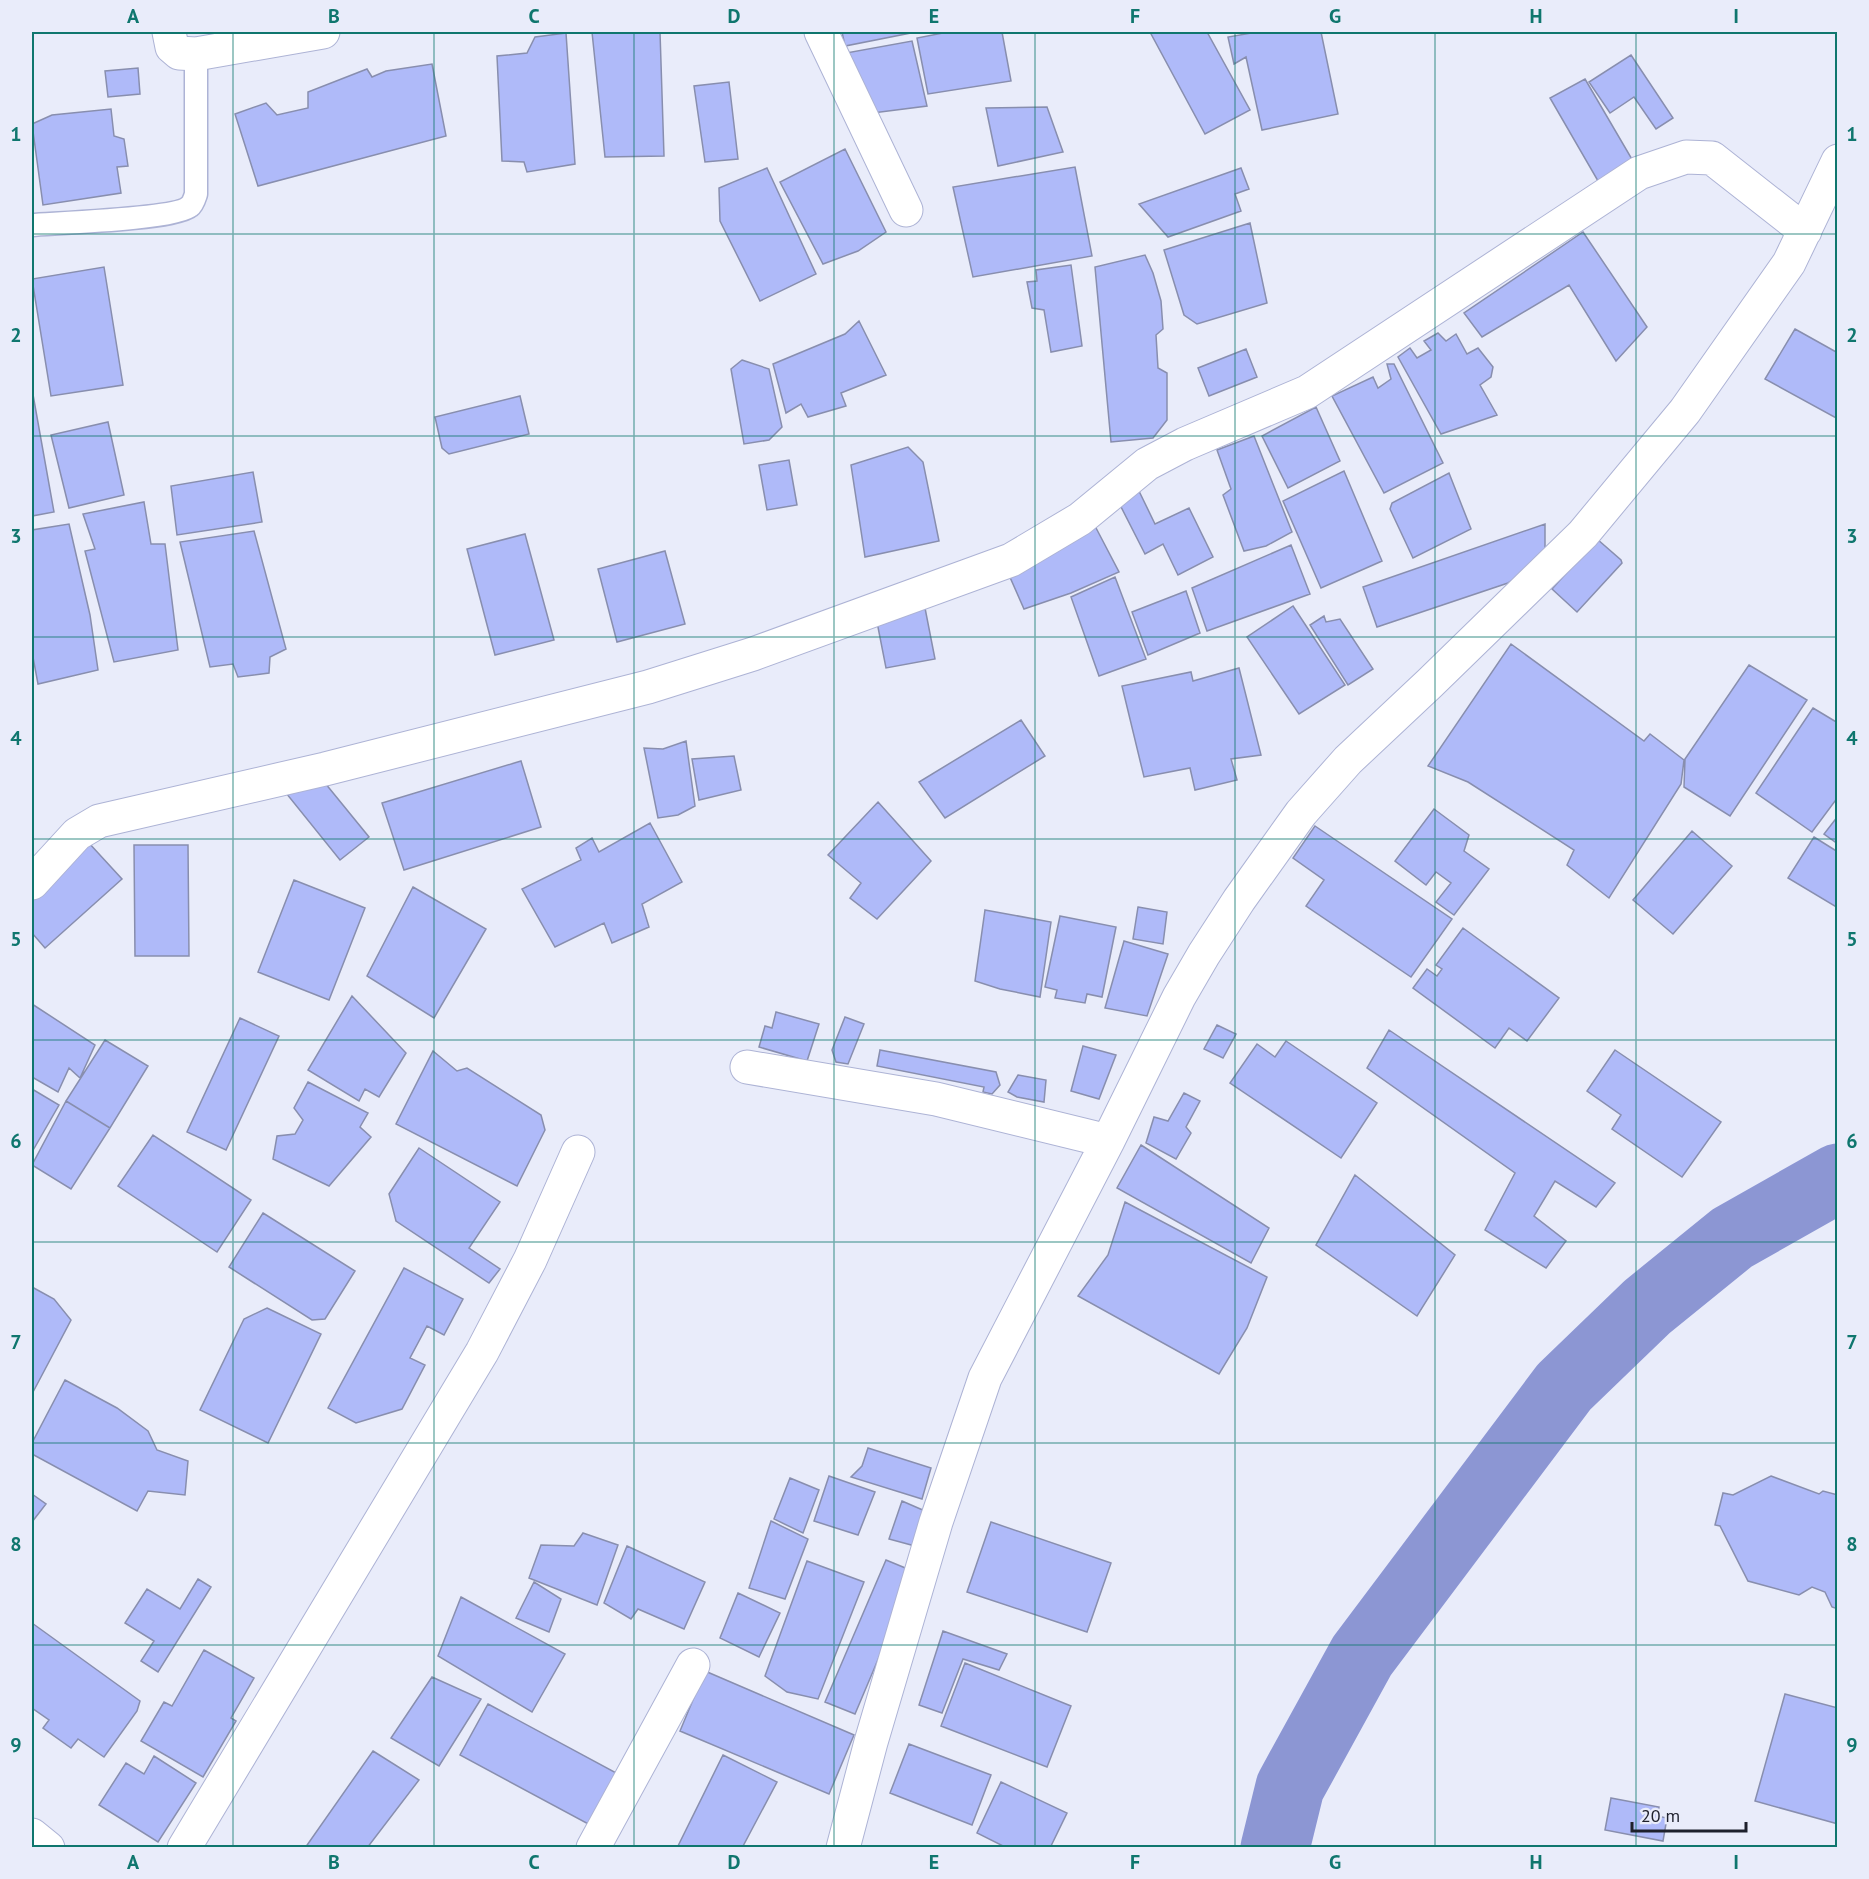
<svg xmlns="http://www.w3.org/2000/svg" width="1869" height="1879" font-family="'PT Sans',sans-serif">
<style>
.lines{fill:none;stroke-linecap:round;stroke-linejoin:round}
.river{stroke:#8c96d3;stroke-width:69}
.building{fill:#afbaf9;stroke:#888eae;stroke-width:1.5}
.service-casing{stroke:#adb3d5;stroke-width:25}
.minor-casing{stroke:#adb3d5;stroke-width:35}
.tertiary-casing{stroke:#adb3d5;stroke-width:35}
.service{stroke:#fff;stroke-width:22}
.minor{stroke:#fff;stroke-width:33}
.tertiary{stroke:#fff;stroke-width:33}
.grid{fill:none;stroke:#0f766e;stroke-width:1.5;stroke-opacity:0.55}
.neatline{fill:none;stroke:#0f766e;stroke-width:2}
.grid-label{font-size:20px;text-anchor:middle;font-weight:bold;fill:#0f766e}
</style>
<rect width="100%" height="100%" fill="#e9ecfa"/>
<g class="lines">
<!-- river -->
<path class="river" d="M1275 1848 1290 1787 1362 1656 1564 1387 1647 1307 1732 1238 1838 1178"/>
</g>
<!-- building -->
<path class="building" d="M592 32H660L664 156 605 157Z
M842 32H916L845 46Z
M948 32H1002L1011 81 928 94 917 38Z
M1150 32H1207L1250 110 1205 134Z
M1257 32H1321L1338 114 1262 130 1246 57 1234 64 1228 37Z
M566 33 575 164 527 172 524 162 502 161 497 56 527 53 535 37Z
M912 41 927 106 865 114 846 53Z
M1631 55 1673 118 1656 129 1634 97 1610 113 1589 82Z
M432 64 446 136 258 186 235 114 266 103 277 115 308 108V92L367 69 372 77 386 71Z
M138 68 140 94 108 97 105 71Z
M1585 79 1633 161 1598 181 1550 98Z
M729 82 738 159 705 162 694 86Z
M1047 107 1063 152 998 166 986 108Z
M111 109 114 136 124 139 128 166 117 167 121 193 43 205 32 124 52 115Z
M845 149 886 232 858 251 823 264 780 182Z
M1075 167 1092 256 973 277 953 187Z
M767 168 816 274 760 301 720 221 719 188Z
M1241 168 1249 189 1235 194 1241 211 1168 237 1139 204Z
M1250 223 1267 303 1197 324 1184 315 1164 250Z
M1583 232 1647 327 1616 361 1569 285 1482 337 1464 313Z
M1145 255 1153 273 1161 301 1163 329 1156 335 1158 368 1167 373V420L1153 438 1111 442 1095 267Z
M1071 265 1082 346 1051 352 1044 310 1032 308 1027 282 1037 281 1036 270Z
M104 267 123 385 51 396 32 279Z
M859 321 886 375 841 393 846 406 808 417 801 404 786 413 773 364 845 334Z
M1795 329 1838 353V419L1765 379Z
M1438 333 1446 341 1456 334 1467 354 1478 348 1493 367 1491 377 1480 385 1497 415 1441 434 1398 357 1410 348 1417 358 1431 350 1424 341Z
M1246 349 1257 377 1209 396 1198 368Z
M742 360 769 369 782 427 769 440 744 444 731 369Z
M1387 364H1394L1443 463 1384 493 1332 396 1373 377 1378 388 1391 379Z
M32 389 54 512 32 516Z
M520 396 529 434 449 454 442 448 435 417Z
M1316 407 1340 461 1288 488 1262 436Z
M108 422 124 495 69 508 51 435Z
M1254 436 1292 532 1266 546 1244 551 1223 495 1231 489 1217 450Z
M908 447 923 462 939 541 865 557 851 465Z
M789 460 797 505 767 510 759 465Z
M1344 471 1382 561 1321 588 1283 501Z
M253 472 262 522 177 535 171 486Z
M1449 473 1471 529 1413 558 1390 509 1392 503Z
M1138 489 1155 524 1189 508 1213 557 1178 575 1163 544 1145 554 1117 499Z
M144 502 151 544H165L178 650 114 662 85 551 95 549 83 514Z
M69 524 90 615 98 670 38 684 32 652V530Z
M1545 524V560L1508 583 1377 627 1363 587Z
M1095 526 1119 572 1071 593 1024 609 1009 575Z
M254 531 286 649 270 657 269 673 238 677 233 664 210 667 180 542Z
M525 534 554 640 495 655 467 549Z
M1597 539 1621 560 1622 563 1577 612 1552 589Z
M1291 545 1310 594 1207 631 1192 588Z
M665 551 685 624 617 642 598 569Z
M1115 577 1146 659 1099 676 1071 597Z
M1186 591 1200 633 1148 655 1132 612Z
M1293 606 1345 685 1299 714 1247 637Z
M925 608 935 659 886 668 876 617Z
M1324 616 1326 622 1340 619 1373 669 1348 685 1310 625Z
M1511 644 1644 741 1650 734 1684 760 1681 784 1609 898 1567 865 1574 850 1468 782 1428 766Z
M1749 665 1807 700 1730 816 1684 787 1685 759Z
M1239 668 1261 755 1231 759 1237 780 1195 790 1190 768 1144 777 1122 686 1191 672 1193 681Z
M1813 708 1838 723V797L1812 832 1756 793Z
M1021 720 1045 756 945 818 919 782Z
M686 741 695 806 678 815 658 818 644 748 663 749Z
M734 756 741 790 699 800 692 759Z
M521 761 541 827 404 870 382 803Z
M325 783 369 837 340 860 286 793Z
M878 802 931 861 877 919 850 898 861 883 828 855Z
M1434 809 1469 835 1464 851 1489 869 1454 915 1436 902 1451 883 1436 872 1426 885 1395 861Z
M1838 816V844L1824 834Z
M650 823 682 882 642 904 649 927 612 943 604 923 555 947 522 889 581 860 576 848 592 838 599 852Z
M1315 826 1452 919 1411 977 1306 906 1324 880 1293 858Z
M1692 831 1732 866 1673 934 1633 900Z
M1814 837 1838 852V908L1788 878Z
M88 842 122 879 45 948 32 933V892Z
M134 845H188L189 956H135Z
M294 880 365 908 329 1000 258 972Z
M413 887 486 929 434 1018 367 976Z
M1138 907 1167 912 1163 944 1133 939Z
M985 910 1051 922 1040 997 1000 989 975 981Z
M1060 916 1116 927 1102 997 1087 994 1085 1003 1055 998 1057 990 1045 987Z
M1463 928 1559 998 1527 1041 1509 1028 1495 1048 1413 988 1427 969 1437 976 1442 969 1436 965Z
M1124 941 1168 954 1147 1016 1105 1008Z
M352 996 406 1053 379 1097 365 1089 359 1101 308 1070Z
M32 1004 95 1045 80 1078 69 1068 58 1092 32 1077Z
M776 1012 819 1024 807 1061 759 1047 765 1026 772 1028Z
M845 1017 864 1024 848 1064 836 1062 832 1050Z
M240 1018 279 1036 226 1150 187 1132Z
M1217 1025 1236 1034 1223 1058 1204 1049Z
M1389 1030 1615 1183 1596 1207 1555 1181 1534 1216 1566 1241 1546 1268 1485 1230 1515 1173 1367 1068Z
M105 1040 148 1066 110 1128 66 1101Z
M1286 1041 1377 1103 1341 1158 1230 1083 1257 1044 1275 1057Z
M1083 1046 1116 1055 1099 1099 1071 1091Z
M880 1050 996 1072 1000 1085 992 1094 983 1092 984 1087 877 1066Z
M1615 1050 1721 1122 1682 1177 1612 1129 1621 1115 1587 1091Z
M433 1051 457 1071 467 1068 541 1115 545 1130 517 1186 396 1124Z
M1018 1075 1046 1080 1044 1102 1017 1097 1008 1092Z
M308 1082 368 1113 360 1127 371 1137 329 1186 273 1159 277 1136 295 1134 303 1120 294 1108Z
M32 1089 59 1105 32 1152Z
M1184 1093 1200 1101 1186 1127 1191 1133 1176 1159 1146 1143 1154 1117 1168 1121Z
M66 1101 110 1128 71 1189 32 1165Z
M153 1135 251 1200 217 1252 118 1186Z
M1141 1145 1269 1228 1251 1263 1117 1188Z
M419 1148 500 1202 469 1248 500 1269 489 1283 396 1221 389 1194Z
M1355 1175 1455 1255 1417 1316 1316 1245Z
M1125 1202 1267 1277 1247 1328 1219 1374 1078 1296 1108 1255Z
M263 1213 355 1271 325 1319 312 1320 229 1267Z
M404 1268 463 1299 444 1335 427 1326 410 1358 425 1365 402 1409 356 1423 328 1408Z
M32 1287 54 1299 71 1320 32 1394Z
M267 1308 321 1334 268 1443 200 1410 244 1319Z
M65 1380 117 1408 148 1431 157 1450 188 1461 185 1495 148 1491 137 1511 32 1454V1443Z
M868 1448 931 1468 922 1499 851 1477 862 1466Z
M829 1476 875 1492 858 1535 814 1521Z
M1771 1476 1819 1494 1823 1491 1838 1495V1609L1832 1607 1825 1592 1812 1587 1799 1595 1748 1581 1720 1526 1715 1525 1723 1493 1733 1495Z
M790 1478 819 1490 803 1533 774 1519Z
M32 1494 46 1504 32 1522Z
M902 1501 925 1511 915 1546 889 1539Z
M771 1521 808 1539 785 1599 749 1588Z
M991 1522 1111 1563 1087 1632 967 1592Z
M583 1533 618 1545 597 1605 529 1578 541 1545 574 1546Z
M627 1546 705 1582 684 1629 638 1609 631 1619 604 1603Z
M886 1560 915 1572 855 1714 825 1702Z
M807 1561 864 1582 818 1699 787 1692 765 1676Z
M198 1579 211 1587 158 1672 141 1661 154 1641 125 1623 147 1589 180 1609Z
M534 1582 561 1599 549 1632 516 1618Z
M738 1593 780 1613 759 1657 720 1638Z
M461 1597 565 1654 532 1712 438 1656Z
M32 1623 140 1701 137 1711 104 1757 78 1739 71 1748 43 1728 49 1720 32 1708Z
M943 1631 1007 1654 999 1670 963 1659 942 1713 919 1705Z
M204 1650 254 1678 231 1718 236 1721 203 1777 141 1741 164 1702 172 1706Z
M965 1663 1071 1706 1047 1767 941 1726Z
M705 1671 854 1735 829 1794 680 1731Z
M432 1677 481 1699 439 1766 391 1738Z
M1785 1694 1838 1708V1824L1755 1801Z
M488 1704 620 1775 592 1826 460 1755Z
M909 1744 991 1775 972 1825 890 1793Z
M373 1751 419 1780 367 1848H305Z
M723 1755 777 1782 742 1848H677Z
M154 1756 196 1783 158 1842 99 1805 126 1763 144 1774Z
M1001 1782 1067 1813 1050 1848H1007L977 1833Z
M1611 1798 1659 1807 1657 1816 1667 1818 1663 1841 1605 1830Z"/>
<g class="lines">
<!-- service casing -->
<g class="service-casing">
<path id="service" d="M32 225C56 223 177 219 190 206 193 204 195 197 196 194V54"/>
</g>
<!-- minor casing -->
<g class="minor-casing">
<path id="minor" d="M169 32 172 47 179 53 196 54 323 32
M821 32 906 210
M32 883 77 834 99 821 325 769 648 687 753 654 1011 560 1080 519 1147 464 1185 444 1307 392 1639 173 1686 157 1712 158 1805 231
M747 1067 936 1099 1108 1141
M184 1848 482 1352 530 1260 578 1152
M593 1848 693 1665
M843 1848 871 1742 936 1522 985 1378 1108 1141 1179 997 1204 954 1239 900 1301 813 1348 760 1430 683 1583 534 1685 411 1789 263 1838 161"/>
</g>
<!-- tertiary casing -->
<g class="tertiary-casing">
<path id="tertiary" d="M32 1835 48 1848"/>
</g>
<!-- service -->
<use href="#service" class="service"/>
<!-- minor -->
<use href="#minor" class="minor"/>
<!-- tertiary -->
<use href="#tertiary" class="tertiary"/>
</g>
<!-- grid -->
<path class="grid" d="M233 32V1848M434 32V1848M634 32V1848M834 32V1848M1035 32V1848M1235 32V1848M1435 32V1848M1636 32V1848M32 234H1838M32 436H1838M32 637H1838M32 839H1838M32 1040H1838M32 1242H1838M32 1443H1838M32 1645H1838"/>
<!-- border -->
<rect width="1869" height="1879" fill="none" stroke="#e9ecfa" stroke-width="66"/>
<!-- scale -->
<path d="M1632 1822v9h114v-9" fill="none" stroke="#1e202c" stroke-width="3"/>
<text x="1641" y="1822" font-size="18" fill="#1e202c" stroke="#e9ecfa" stroke-width="4.5" paint-order="stroke">20 m</text>
<rect x="33" y="33" width="1803" height="1813" class="neatline"/>
<g class="grid-label">
<text x="133" y="23">A</text>
<text x="334" y="23">B</text>
<text x="534" y="23">C</text>
<text x="734" y="23">D</text>
<text x="934" y="23">E</text>
<text x="1135" y="23">F</text>
<text x="1335" y="23">G</text>
<text x="1536" y="23">H</text>
<text x="1736" y="23">I</text>
<text x="16" y="141">1</text>
<text x="1852" y="141">1</text>
<text x="16" y="342">2</text>
<text x="1852" y="342">2</text>
<text x="16" y="543">3</text>
<text x="1852" y="543">3</text>
<text x="16" y="745">4</text>
<text x="1852" y="745">4</text>
<text x="16" y="946">5</text>
<text x="1852" y="946">5</text>
<text x="16" y="1148">6</text>
<text x="1852" y="1148">6</text>
<text x="16" y="1349">7</text>
<text x="1852" y="1349">7</text>
<text x="16" y="1551">8</text>
<text x="1852" y="1551">8</text>
<text x="16" y="1752">9</text>
<text x="1852" y="1752">9</text>
<text x="133" y="1869">A</text>
<text x="334" y="1869">B</text>
<text x="534" y="1869">C</text>
<text x="734" y="1869">D</text>
<text x="934" y="1869">E</text>
<text x="1135" y="1869">F</text>
<text x="1335" y="1869">G</text>
<text x="1536" y="1869">H</text>
<text x="1736" y="1869">I</text>
</g>
</svg>
